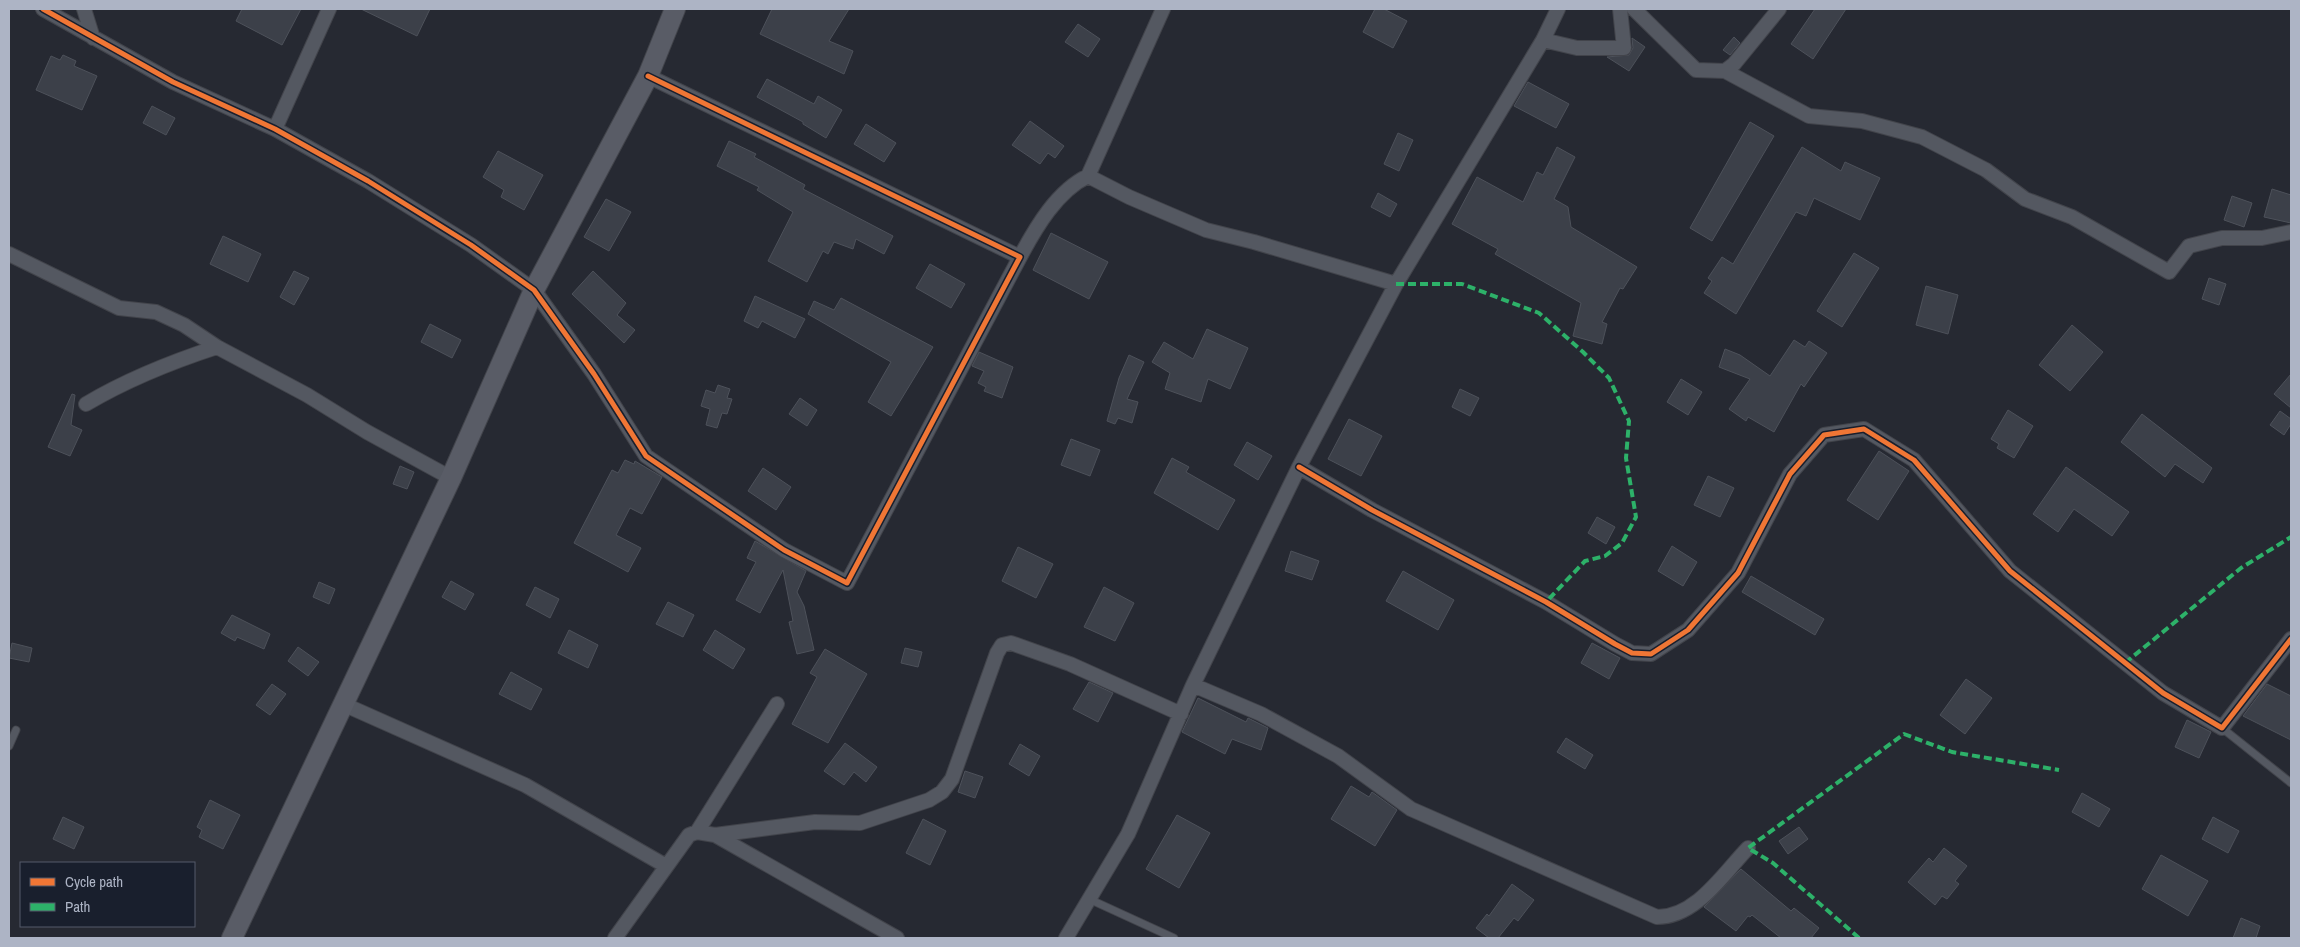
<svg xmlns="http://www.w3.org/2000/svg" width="2300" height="947" font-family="'Archivo Narrow',sans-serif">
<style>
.building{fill:#3c4049;stroke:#4d515a}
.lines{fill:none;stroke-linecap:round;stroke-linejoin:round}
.service-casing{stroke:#42444b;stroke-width:9}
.minor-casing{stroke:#42444b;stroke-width:16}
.secondary-casing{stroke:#42444b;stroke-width:22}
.service{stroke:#545861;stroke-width:7}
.minor{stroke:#545861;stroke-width:14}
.secondary{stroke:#595c66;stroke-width:20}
.quiet{stroke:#2db169;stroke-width:4;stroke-dasharray:8 4;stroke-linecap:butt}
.cycleway-casing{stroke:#191f2d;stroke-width:8}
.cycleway{stroke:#f07635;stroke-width:5}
</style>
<rect width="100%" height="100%" fill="#262932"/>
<!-- building -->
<path class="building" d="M242 9H301L282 45 236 21Z
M361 9H430L417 36Z
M772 9H849L829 41 853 51 844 74 760 34Z
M1375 9H1384L1407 21 1393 48 1363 32Z
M1815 9H1846L1813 59 1791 44Z
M1078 24 1100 39 1088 57 1065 42Z
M1734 37 1740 43 1730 55 1723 50Z
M1632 38 1645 47 1629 71 1607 57 1629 55 1633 48Z
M63 55 76 61 74 66 97 76 82 110 36 90 51 56 60 60Z
M767 79 814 104 818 96 842 110 826 138 803 124V122L757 97Z
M1528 82 1569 104 1556 128 1514 106Z
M152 106 175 118 166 135 143 123Z
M1030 121 1064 146 1055 158 1048 153 1040 164 1012 145Z
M1750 122 1774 136 1712 241 1690 228Z
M866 124 896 143 884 162 854 144Z
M1398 133 1413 140 1399 171 1384 164Z
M729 141 756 154 754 157 805 185 803 189 893 236 884 254 856 239 853 249 834 242 828 254 823 251 807 282 768 261 793 212 757 190 759 187 717 166Z
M1557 147 1575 157 1554 199 1568 207 1571 227 1637 267 1623 289 1620 288 1602 322 1607 324 1602 344 1573 336 1581 303 1495 254 1498 249 1452 224 1477 177 1523 202 1537 172 1543 175Z
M1802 147 1841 171 1845 162 1880 178 1860 220 1814 198 1806 216 1796 212 1736 314 1704 293 1712 281 1708 278 1722 257 1733 264Z
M498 151 543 175 524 210 501 197 504 190 483 177Z
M2272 189 2291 195V223L2264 217Z
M1378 193 1397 204 1390 217 1371 207Z
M2232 196 2252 203 2244 227 2224 220Z
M606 199 631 212 609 251 584 237Z
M1051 233 1108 262 1089 299 1033 270Z
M223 236 261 254 248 282 210 264Z
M1854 253 1879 268 1842 327 1817 311Z
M930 264 965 284 951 308 916 288Z
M294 271 309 278 294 305 280 297Z
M593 271 626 303 617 315 635 330 624 343 572 294Z
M2209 278 2226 284 2219 305 2202 299Z
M1926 286 1958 295 1948 334 1916 325Z
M755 296 805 319 795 338 762 321 758 328 744 321Z
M841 298 933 347 891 416 868 402 891 362 808 314 814 301 834 310Z
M430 324 461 340 452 358 421 342Z
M2072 325 2103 352 2070 391 2039 365Z
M1207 329 1248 348 1230 389 1208 379 1201 402 1165 389 1170 373 1152 362 1164 342 1193 359Z
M1794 340 1805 347 1809 341 1827 353 1804 387 1801 384 1774 432 1748 417 1746 421 1729 409 1750 379 1719 367 1725 349 1740 355 1770 376Z
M979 352 1013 367 1002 398 984 391 986 387 978 383 984 371 972 366Z
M1129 355 1144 362 1127 399 1138 402 1132 423 1118 418 1115 424 1107 421 1119 378Z
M2291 374V408L2274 394Z
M1681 379 1702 392 1688 415 1667 402Z
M718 385 730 389 727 398 732 399 727 414 722 413 717 428 706 425 710 409 701 406 706 390 715 393Z
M1460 389 1479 398 1470 416 1452 407Z
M72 394 75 395 71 425 82 430 70 456 48 447Z
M800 398 817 410 807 426 789 414Z
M2008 410 2033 426 2014 458 1997 448 1999 444 1991 439Z
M2280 411 2291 419V424L2284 435 2270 425Z
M2142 414 2212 468 2203 483 2175 464 2165 477 2121 442Z
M1349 419 1382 436 1361 476 1328 459Z
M1071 439 1100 450 1090 476 1061 465Z
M1247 442 1272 456 1258 480 1234 465Z
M1879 451 1909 471 1878 520 1847 500Z
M1172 458 1189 467 1186 472 1235 500 1218 530 1154 493Z
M625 460 634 464 635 461 662 477 642 514 630 508 616 535 641 548 628 572 574 543 612 470 618 473Z
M400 466 414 472 407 489 393 484Z
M2066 467 2129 512 2112 536 2074 509 2058 532 2033 514Z
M763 468 791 487 776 510 748 491Z
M1708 476 1734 488 1720 517 1694 505Z
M1597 517 1615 527 1606 544 1588 533Z
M755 541 806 571 797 592 804 606 814 650 797 654 789 622 793 621 783 570 760 613 736 600 756 562 747 558Z
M1672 546 1697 562 1683 586 1658 571Z
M1018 547 1053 564 1036 598 1002 581Z
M1291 551 1319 561 1312 580 1285 571Z
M1403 571 1454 600 1438 630 1386 601Z
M1751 576 1824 619 1815 635 1742 592Z
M451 581 474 594 465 610 442 597Z
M319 582 335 589 329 604 313 597Z
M535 587 559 599 550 618 526 605Z
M1104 587 1134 603 1115 641 1084 627Z
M668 602 694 615 683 637 656 624Z
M232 615 270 634 264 649 237 637 235 641 221 633Z
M569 630 598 645 588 668 558 653Z
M715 630 745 649 733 669 703 650Z
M12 643 32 648 29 662 9 658Z
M1592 643 1620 658 1609 679 1581 663Z
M298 647 319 662 308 676 288 661Z
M905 648 922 652 918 667 901 663Z
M825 649 867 674 828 743 792 724 817 677 810 673Z
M511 672 542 689 531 710 499 694Z
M1966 679 1992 698 1965 734 1940 715Z
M1089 682 1113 693 1098 722 1073 709Z
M272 684 286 694 270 715 256 705Z
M2267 684 2291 696V740L2243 716Z
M1198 698 1246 722 1248 718 1268 728 1261 750 1232 739 1225 754 1182 732Z
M2187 720 2211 732 2199 758 2175 747Z
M1566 738 1593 755 1585 769 1557 752Z
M845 743 877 767 866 782 854 772 844 785 824 771Z
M1020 744 1040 756 1029 776 1009 764Z
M965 771 983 777 975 798 958 792Z
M1351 786 1369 797 1372 792 1397 810 1375 846 1331 819Z
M2082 793 2110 809 2099 827 2072 812Z
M210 800 240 815 223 849 199 837 202 830 197 827Z
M1177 815 1210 833 1179 888 1146 869Z
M63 817 84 827 74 849 53 839Z
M2213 817 2239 831 2228 853 2202 839Z
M923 819 946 831 930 865 906 853Z
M1799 827 1808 839 1788 854 1779 841Z
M1944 848 1967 866 1955 881 1959 884 1947 899 1942 896 1935 905 1908 882 1929 858 1933 862Z
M2161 855 2208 881 2188 916 2142 889Z
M1741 869 1791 911 1794 908 1819 928 1811 938H1781L1752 915 1750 917 1748 916 1736 931 1704 907Z
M1512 884 1534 900 1518 921 1514 918 1498 938H1489L1476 928 1487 914 1489 916Z
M2241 918 2260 926 2256 938H2233Z"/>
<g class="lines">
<!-- service casing -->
<g class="service-casing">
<path id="service" d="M2222 728 2291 783
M9 746 16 730
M1089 899 1174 938"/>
</g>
<!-- minor casing -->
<g class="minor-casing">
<path id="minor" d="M43 9 173 82 275 129 368 181 471 245 534 290 594 374 646 456 784 550 847 583 1020 257 648 76
M84 9 93 38
M1634 9 1696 70 1725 71 1734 64 1779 9
M1543 40 1577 48H1624L1620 9
M1725 71 1809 116 1862 121 1922 137 1986 170 2025 199 2072 217 2169 272 2189 246 2222 238H2262L2291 232
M275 129 329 9
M1088 176 1129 197 1206 230 1254 242 1396 284
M9 254 119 308 156 312 184 325 217 347 307 395 367 432 451 478
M1020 257C1036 227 1057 191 1088 176L1163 9
M86 404C128 379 171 362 217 347
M1299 467 1372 510 1546 602 1615 644 1632 653 1651 654 1688 630 1738 573 1790 474 1824 435 1864 429 1914 460 2010 571 2163 693 2222 728 2291 639
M1193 685 1261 714 1338 756 1411 809 1657 917C1696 917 1723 874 1748 848
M343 704 525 785 666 866
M697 832 777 704
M715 835 897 938
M615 938 689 835 697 832 715 835 815 822 860 823 929 800 942 792 952 779 997 653 1002 645 1011 643 1070 664 1181 714
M1066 938 1128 834 1193 685 1299 467 1396 284 1543 40 1558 9"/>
</g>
<!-- secondary casing -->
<g class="secondary-casing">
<path id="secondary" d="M232 938 451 478 534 290 648 76 675 9"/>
</g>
<!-- service -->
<use href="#service" class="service"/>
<!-- minor -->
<use href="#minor" class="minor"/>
<!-- secondary -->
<use href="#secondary" class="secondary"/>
<!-- quiet -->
<path class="quiet" d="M1396 284H1462L1539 313 1583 352 1609 378 1629 421 1626 458 1636 517 1622 543 1605 556 1585 561 1546 602
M2125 663 2241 568 2291 537
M1859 938 1773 863 1748 848 1904 734 1952 752 2059 770"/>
<!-- cycleway casing -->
<g class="cycleway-casing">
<path id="cycleway" d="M43 9 173 82 275 129 368 181 471 245 534 290 594 374 646 456 784 550 847 583 1020 257 648 76
M1299 467 1372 510 1546 602 1615 644 1632 653 1651 654 1688 630 1738 573 1790 474 1824 435 1864 429 1914 460 2010 571 2163 693 2222 728 2291 639"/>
</g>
<!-- cycleway -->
<use href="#cycleway" class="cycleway"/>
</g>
<!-- border -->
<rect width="2300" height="947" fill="none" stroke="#adb4c5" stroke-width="20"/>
<!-- legend -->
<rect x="20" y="862" width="175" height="65" fill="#191f2d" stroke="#545b6a"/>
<rect x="30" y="878" width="25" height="8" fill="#f07635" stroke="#545b6a"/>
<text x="65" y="887" font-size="15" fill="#adb4c5">Cycle path</text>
<rect x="30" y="903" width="25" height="8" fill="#2db169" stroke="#545b6a"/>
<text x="65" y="912" font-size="15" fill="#adb4c5">Path</text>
</svg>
